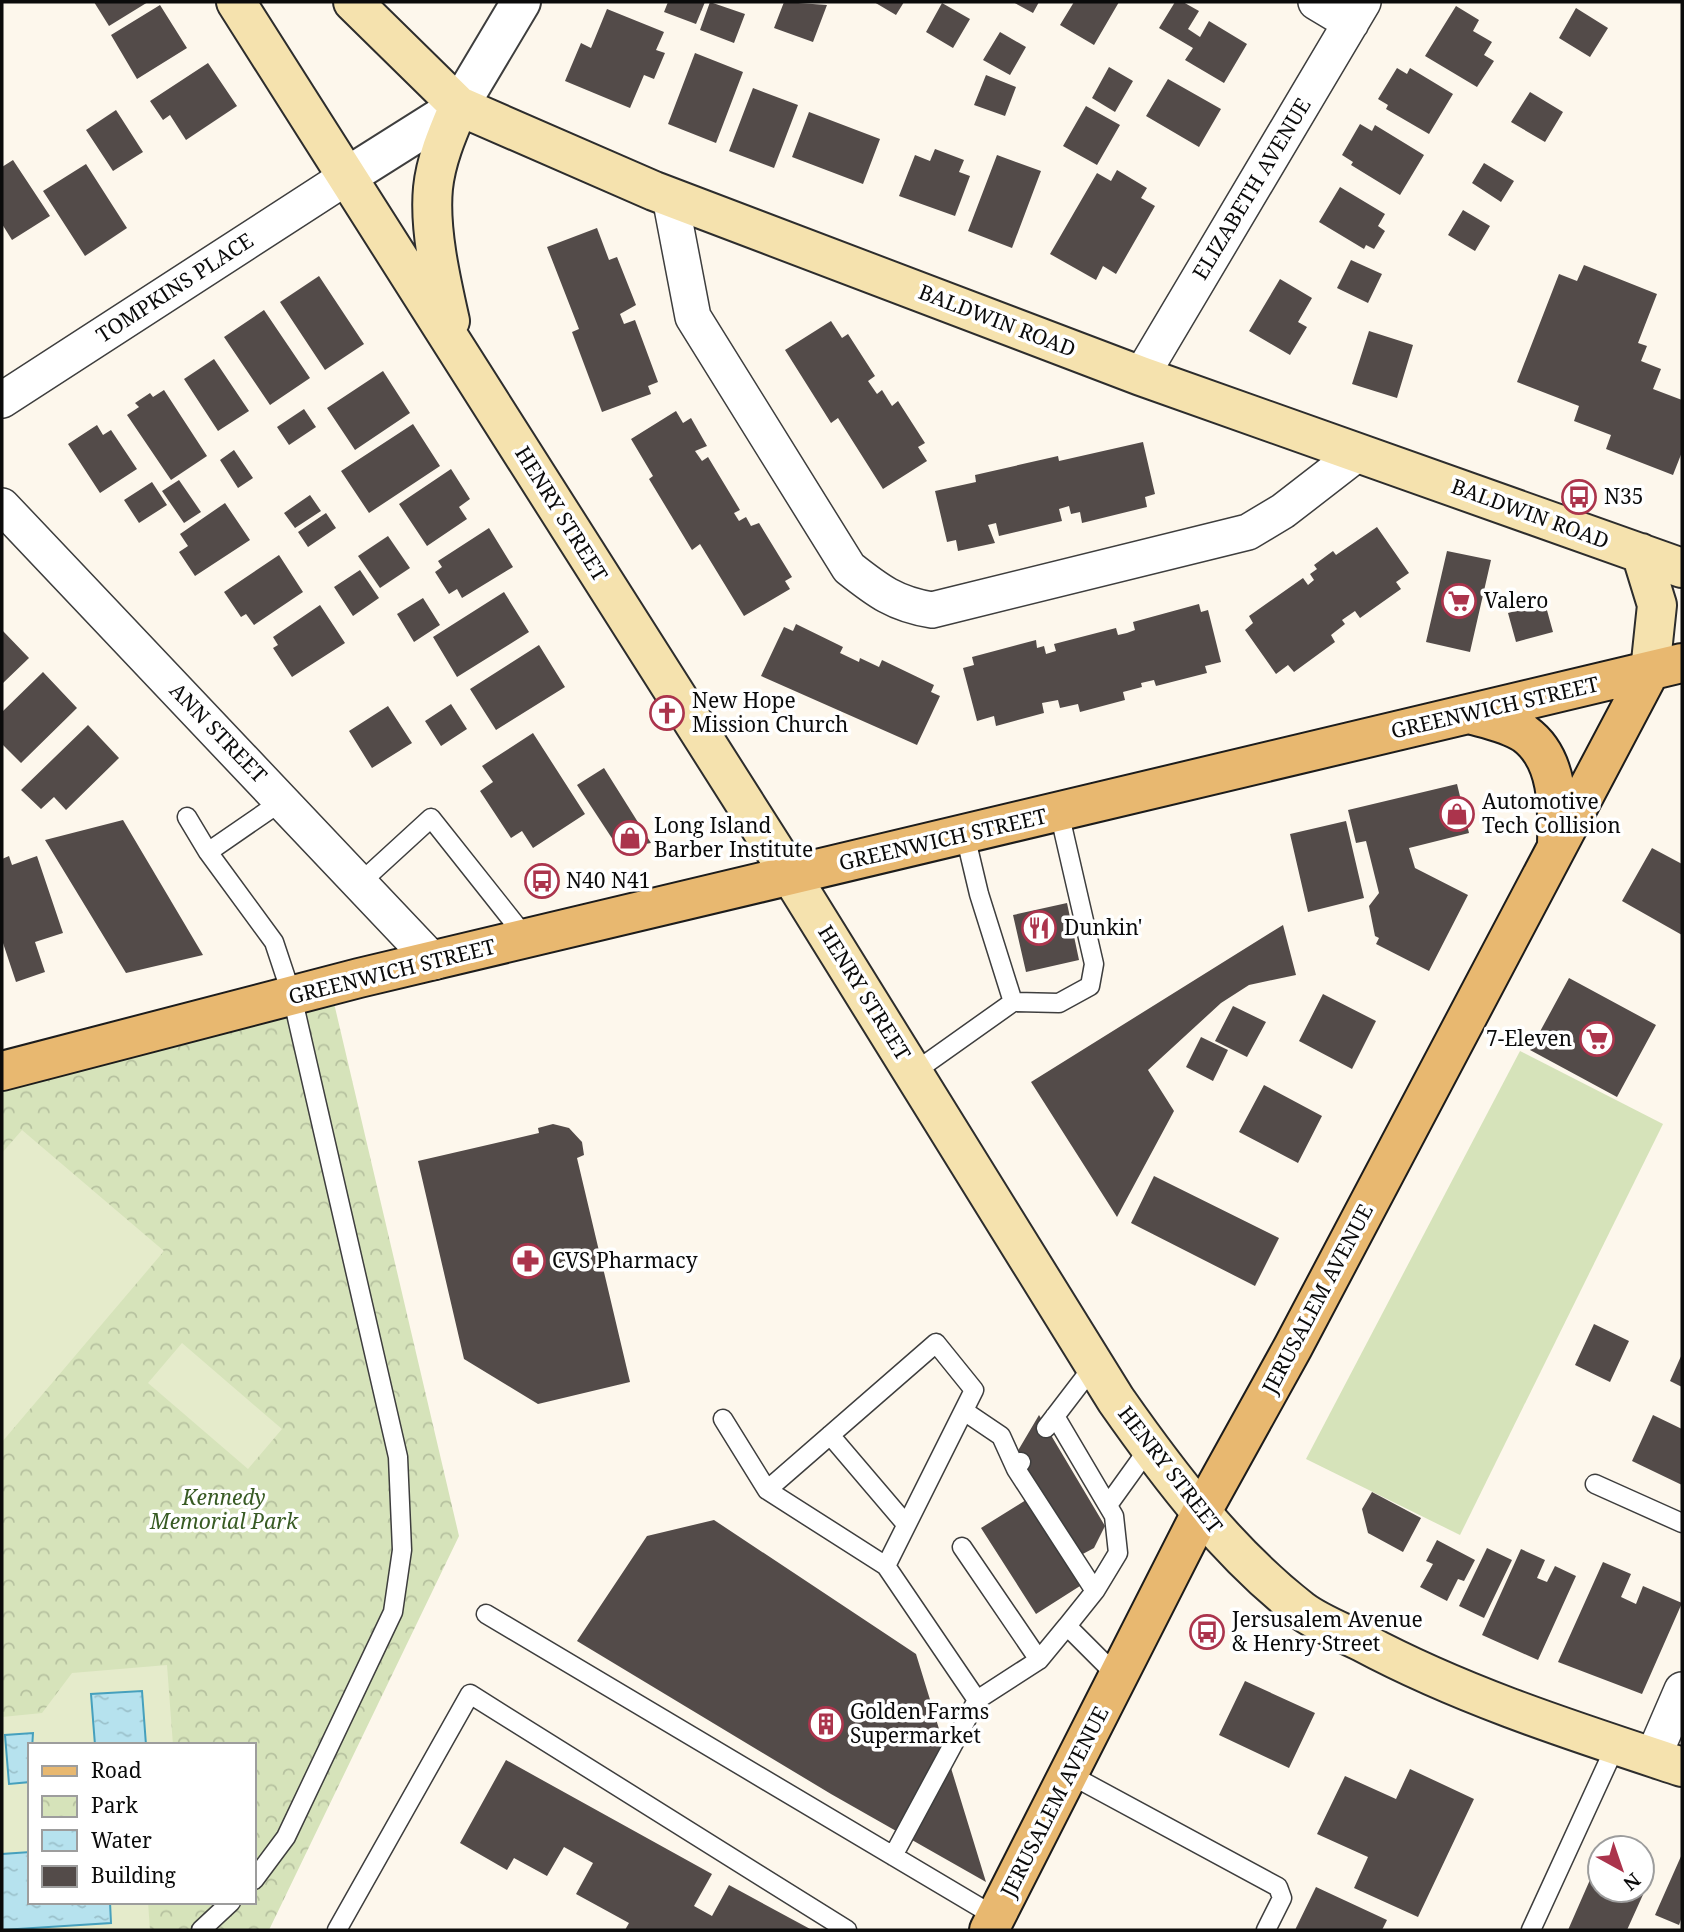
<svg xmlns="http://www.w3.org/2000/svg" width="1684" height="1932" font-family="'Noto Serif',serif">
<style>
.grass{fill:#d6e3ba}
.park{fill:url(#park-crowns);fill-rule:evenodd}
.pitch{fill:#e5ebcb}
.water{fill:url(#water-ripples);stroke:#46a0bd;stroke-width:2}
.building{fill:#534b49}
.lines{fill:none;stroke-linecap:round;stroke-linejoin:round}
.service-casing{stroke:#3e3e3e;stroke-width:21}
.minor-casing{stroke:#3e3e3e;stroke-width:38}
.tertiary-casing{stroke:#3e3e3e;stroke-width:42}
.secondary-casing{stroke:#2d2d2d;stroke-width:42}
.primary-casing{stroke:#1c1c1c;stroke-width:42}
.service{stroke:#fff;stroke-width:18}
.minor{stroke:#fff;stroke-width:35}
.tertiary{stroke:#fff;stroke-width:38}
.secondary{stroke:#f5e2ae;stroke-width:38}
.primary{stroke:#e8b870;stroke-width:38}
.labels{text-anchor:middle;stroke-width:7;stroke-linejoin:round;paint-order:stroke}
.street-label{font-size:21px;fill:#0b0b0b;stroke:#fff}
.poi-label{font-size:21px;fill:#0b0b0b;stroke:#fff;text-anchor:start}
.park-label{font-size:21px;font-style:italic;fill:#385b24;stroke:#fff}
</style>
<defs>
<pattern id="park-crowns" width="20" height="18" patternUnits="userSpaceOnUse" patternTransform="scale(1.75)"><rect width="20" height="18" fill="#d6e3ba"/><path d="M2 6a3 3 0 1 1 6 0M12 15a3 3 0 1 1 6 0" fill="none" stroke="#b6c19f"/></pattern>
<pattern id="water-ripples" width="26" height="14" patternUnits="userSpaceOnUse" patternTransform="scale(1.75)"><rect width="26" height="14" fill="#b6e2ee"/><path d="M2 4q2-2 4 0t4 0M15 11q2-2 4 0t4 0" fill="none" stroke="#9bc1cb"/></pattern>
</defs>
<rect width="100%" height="100%" fill="#fdf7ec"/>
<!-- grass -->
<path class="grass" d="M1520 1051 1663 1124 1460 1535 1306 1459Z"/>
<!-- park -->
<path class="park" d="M330 986 459 1536 269 1930H2V1071ZM30 1745H254V1902H30Z"/>
<!-- pitch -->
<path class="pitch" d="M22 1130 164 1251 2 1442V1153Z
M182 1343 282 1429 248 1469 148 1383Z
M167 1665 173 1745H30V1902H148L150 1930H2V1717L42 1713 72 1673Z"/>
<!-- water -->
<path class="water" d="M142 1691 146 1745H95L91 1694Z
M33 1733 30 1782 9 1784 5 1735Z
M30 1852V1902H110L111 1923 2 1930V1854Z"/>
<!-- building -->
<path class="building" d="M94 2H148L109 26Z
M668 2H705L696 24 664 12Z
M710 2 745 14 734 43 700 30Z
M784 2 827 5 813 42 774 28Z
M874 2H904L896 15Z
M1013 2H1039L1033 13Z
M1074 2H1119L1094 45 1060 25Z
M1175 2H1183L1199 11 1188 29 1200 37 1209 21 1247 44 1224 83 1185 60 1193 48 1159 28Z
M942 3 970 19 953 48 926 32Z
M160 5 187 48 137 79 111 35Z
M1456 6 1479 20 1473 31 1492 42 1484 55 1494 61 1477 87 1425 56Z
M1576 8 1608 28 1590 57 1559 38Z
M607 9 664 32 656 50 665 53 654 79 644 75 630 108 565 81 581 43 591 48Z
M1000 32 1026 47 1010 75 983 60Z
M695 53 743 72 716 143 668 124Z
M208 63 237 106 186 140 170 115 163 120 150 101Z
M1109 67 1133 81 1115 112 1092 98Z
M1397 68 1407 74 1410 68 1453 94 1429 134 1386 109 1388 105 1378 99Z
M986 75 1016 87 1005 116 974 105Z
M1168 79 1221 109 1199 147 1146 116Z
M753 88 798 105 774 168 729 151Z
M1530 92 1563 112 1545 142 1511 122Z
M1086 106 1120 125 1097 165 1063 146Z
M116 110 143 152 113 171 86 130Z
M809 112 880 139 863 184 792 157Z
M1360 124 1372 131 1375 125 1424 155 1400 195 1351 165 1353 162 1342 155Z
M935 149 964 160 959 172 970 176 955 216 899 196 915 155 930 161Z
M997 155 1041 171 1012 248 968 231Z
M13 160 50 216 12 240 2 224V167Z
M1484 163 1514 181 1501 202 1472 183Z
M86 164 127 228 85 256 43 191Z
M1117 170 1147 188 1141 198 1155 206 1116 274 1103 266 1096 280 1050 254 1097 173 1111 181Z
M1340 187 1385 214 1378 226 1385 231 1374 249 1366 245 1364 249 1319 222Z
M1463 210 1490 226 1475 251 1448 235Z
M597 228 609 260 617 257 636 305 620 314 624 324 635 320 658 382 648 386 651 394 602 412 572 332 579 329 547 247Z
M1351 260 1382 274 1368 303 1337 288Z
M1584 265 1657 294 1638 343 1647 346 1641 361 1661 369 1653 389 1682 400V452L1673 475 1606 449 1611 435 1574 421 1579 406 1517 382 1559 274 1577 281Z
M319 276 364 344 325 370 280 302Z
M1280 279 1312 298 1298 322 1307 327 1290 355 1249 331Z
M264 310 310 378 270 405 224 337Z
M831 321 842 338 848 334 875 376 868 381 877 394 882 390 892 406 898 401 925 443 918 447 927 461 883 489 838 418 831 423 785 350Z
M1369 331 1413 345 1397 398 1352 384Z
M214 359 249 411 218 431 184 379Z
M383 371 410 413 355 450 327 408Z
M164 390 207 456 171 480 127 415 139 407 135 403 150 393 153 397Z
M304 409 316 427 289 445 277 427Z
M676 411 683 423 691 418 707 446 695 451 702 461 708 457 740 510 734 513 739 521 746 517 751 526 759 523 792 577 785 581 790 589 744 616 700 544 692 550 649 479 653 476 631 439Z
M413 424 440 466 369 513 341 471Z
M97 425 103 435 111 430 137 469 100 493 68 444Z
M1143 442 1155 494 1145 497 1147 507 1082 523 1080 512 1071 514 1069 506 1059 509 1062 521 999 536 996 523 988 525 995 543 958 551 956 540 947 542 935 491 976 482 975 475 1058 456 1059 461Z
M234 450 253 478 238 488 220 460Z
M451 469 470 499 459 507 467 519 427 546 399 504Z
M179 480 201 512 184 523 162 491Z
M152 482 167 505 139 523 124 500Z
M310 495 321 511 295 528 284 513Z
M225 503 250 540 195 576 179 552 188 546 180 534Z
M326 513 336 528 308 547 298 532Z
M1377 527 1409 573 1396 582 1401 589 1360 618 1355 611 1342 620 1345 624 1331 635 1335 642 1294 672 1288 665 1276 674 1245 630 1253 623 1249 616 1303 578 1308 585 1314 580 1310 574 1317 569 1314 565 1333 551 1336 555Z
M489 528 513 567 462 598 457 589 449 594 435 572 442 567 438 561Z
M388 536 410 568 380 588 358 556Z
M1447 551 1491 560 1470 652 1426 642Z
M279 555 303 592 254 625 246 614 241 617 224 592Z
M360 570 379 598 353 616 334 587Z
M504 592 529 632 457 677 433 637Z
M423 598 440 625 414 642 397 614Z
M1545 603 1553 632 1516 642 1508 613Z
M1199 604 1201 612 1208 610 1221 662 1205 666 1207 673 1156 686 1154 680 1141 683 1142 687 1123 692 1125 700 1080 712 1078 704 1060 708 1058 700 1042 703 1044 713 996 726 994 716 977 721 963 668 974 665 972 657 1036 640 1037 648 1044 646 1046 654 1056 651 1054 644 1116 628 1118 635 1127 633 1135 630 1133 622Z
M320 605 345 643 292 677 273 648 278 645 273 637Z
M796 624 843 647 840 653 859 662 860 658 879 667 882 660 934 685 931 692 940 696 917 745 761 676 784 627 793 631Z
M2 630 29 658 2 684Z
M539 645 565 687 496 730 470 689Z
M43 672 77 708 21 763 2 744V712Z
M451 704 467 729 441 746 425 721Z
M388 706 412 743 372 768 349 731Z
M88 725 119 758 66 810 54 797 41 809 21 790Z
M533 733 585 814 533 848 522 831 511 838 480 791 493 782 482 766Z
M604 768 651 843 619 849 577 785Z
M1457 784 1469 833 1409 848 1415 868 1468 895 1429 971 1376 944 1379 938 1375 936 1369 906 1379 893 1366 841 1356 843 1348 810Z
M123 820 203 955 126 973 45 840Z
M1346 821 1364 898 1308 912 1290 834Z
M1652 848 1682 864V935L1622 901Z
M9 856 12 865 37 856 63 933 35 942 45 972 16 982 2 940V859Z
M1067 903 1079 960 1026 972 1013 915Z
M1283 925 1296 975 1249 985 1221 1003 1148 1070 1174 1111 1117 1217 1031 1082Z
M1569 978 1656 1025 1617 1097 1530 1050Z
M1323 994 1376 1021 1352 1069 1299 1041Z
M1233 1006 1266 1022 1247 1057 1215 1041Z
M1201 1037 1228 1050 1213 1081 1186 1067Z
M1264 1085 1322 1116 1298 1163 1239 1132Z
M553 1124 569 1128 582 1142 584 1155 577 1158 630 1382 538 1404 464 1359 418 1161 539 1133 538 1128Z
M1154 1176 1279 1238 1255 1286 1131 1223Z
M1594 1324 1629 1341 1610 1382 1575 1365Z
M1682 1354V1387L1670 1381Z
M1039 1415 1105 1526 1094 1548 1079 1556 1016 1454Z
M1653 1415 1682 1429V1485L1632 1461Z
M1372 1492 1421 1518 1403 1552 1368 1533 1362 1509Z
M1026 1500 1080 1586 1036 1614 981 1528Z
M714 1520 916 1654 986 1882 831 1794 577 1641 647 1536Z
M1437 1540 1475 1560 1464 1581 1458 1579 1447 1601 1420 1587 1433 1564 1426 1561Z
M1487 1548 1512 1560 1484 1618 1459 1606Z
M1521 1549 1545 1560 1537 1578 1547 1582 1555 1566 1576 1576 1538 1660 1482 1635Z
M1603 1562 1631 1574 1621 1597 1636 1604 1643 1586 1682 1603 1642 1694 1558 1662Z
M1245 1681 1315 1713 1289 1768 1219 1735Z
M506 1760 712 1874 694 1906 712 1916 729 1885 812 1930H625L629 1923 576 1894 593 1863 564 1847 547 1876 514 1858 507 1870 460 1843Z
M1410 1769 1474 1799 1418 1917 1354 1888 1368 1857 1317 1834 1345 1776 1396 1799Z
M1682 1854V1917L1679 1925 1655 1915Z
M1600 1857V1890H1642V1873L1651 1877 1627 1930H1568Z
M1316 1887 1387 1920 1382 1930H1295Z"/>
<g class="lines">
<!-- service casing -->
<g class="service-casing">
<path id="service" d="M187 817 208 852 274 942 292 996 398 1457 402 1550 393 1612 286 1837 254 1880
M965 835 979 894 1013 1002
M208 852 282 801
M360 883 431 818 527 939
M913 1073 1013 1002 1059 1003 1090 986 1094 964 1059 812
M964 1411 1001 1436 1016 1469
M1055 1416 1114 1516 1118 1553 1095 1591
M723 1419 767 1490 886 1566 977 1700 893 1856
M1046 1428 1095 1364
M830 1435 905 1523
M1021 1462 1016 1469 1095 1591 1067 1626
M1595 1484 1682 1523
M767 1490 936 1343 974 1390 886 1566
M1108 1505 1149 1448
M962 1547 1039 1660 1067 1626 1118 1677
M486 1614 996 1917
M977 1700 1039 1660
M1069 1774 1278 1887 1282 1898 1266 1930
M201 1930 231 1902
M337 1930 470 1694 847 1930
M1531 1930 1616 1745"/>
</g>
<!-- minor casing -->
<g class="minor-casing">
<path id="minor" d="M1316 2 1351 23
M670 197 693 317 849 568C878 591 895 604 932 610L1248 532 1283 511 1358 453
M1141 376 1363 2
M2 400 348 176
M2 506 434 962
M1653 1757 1682 1690"/>
</g>
<!-- tertiary casing -->
<g class="tertiary-casing">
<path id="tertiary" d="M348 176 459 106 521 2"/>
</g>
<!-- secondary casing -->
<g class="secondary-casing">
<path id="secondary" d="M236 2 791 876 1116 1400C1170 1477 1227 1552 1301 1610 1318 1623 1342 1632 1362 1642 1463 1696 1573 1731 1682 1767
M353 2 459 106 654 191 1141 376 1682 568
M450 321C441 281 429 229 433 188 436 159 448 132 459 106
M1641 553 1657 605 1650 671"/>
</g>
<!-- primary casing -->
<g class="primary-casing">
<path id="primary" d="M1469 714C1487 719 1509 723 1525 734 1559 759 1558 807 1557 845
M2 1071 359 978 1682 663
M989 1930 1201 1513 1293 1347 1650 671"/>
</g>
<!-- service -->
<use href="#service" class="service"/>
<!-- minor -->
<use href="#minor" class="minor"/>
<!-- tertiary -->
<use href="#tertiary" class="tertiary"/>
<!-- secondary -->
<use href="#secondary" class="secondary"/>
<!-- primary -->
<use href="#primary" class="primary"/>
</g>
<!-- icons -->
<defs>
<g id="bus-ring" transform="scale(1.75)"><circle r="9.5" fill="#fff" stroke="#ab344c" stroke-width="1.5"/><path d="M-5-6H5V4H4V6H2V4H-2V6H-4V4H-5ZM-3.5-4V0h7V-4ZM-3.5 1.2v1.5H-2V1.2ZM2 1.2v1.5H3.5V1.2Z" fill="#ab344c"/></g>
<g id="supermarket-ring" transform="scale(1.75)"><circle r="9.5" fill="#fff" stroke="#ab344c" stroke-width="1.5"/><path d="M-6-5.5h2.5l.6 2H6L4.5 2H-2.5L-4.4-4H-6ZM-1.5 3.2a1.3 1.3 0 1 0 .1 0ZM3 3.2a1.3 1.3 0 1 0 .1 0Z" fill="#ab344c"/></g>
<g id="church-ring" transform="scale(1.75)"><circle r="9.5" fill="#fff" stroke="#ab344c" stroke-width="1.5"/><path d="M-1.2-6h2.4v3.5h3.3v2.4h-3.3V6h-2.4V-.1h-3.3v-2.4h3.3Z" fill="#ab344c"/></g>
<g id="shop-ring" transform="scale(1.75)"><circle r="9.5" fill="#fff" stroke="#ab344c" stroke-width="1.5"/><path d="M-5-2.5h2.3a2.7 3.5 0 0 1 5.4 0H5L5.5 6h-11ZM-1.5-2.5h3a1.5 2.3 0 0 0-3 0Z" fill="#ab344c"/></g>
<g id="restaurant-ring" transform="scale(1.75)"><circle r="9.5" fill="#fff" stroke="#ab344c" stroke-width="1.5"/><path d="M-5-6h1v4h1v-4h1v4h1v-4h1v5L-1.5 .5V6h-2V.5L-5-1ZM5-6V6H3V1.5H1.5Q1.5-4 5-6Z" fill="#ab344c"/></g>
<g id="pharmacy-ring" transform="scale(1.75)"><circle r="9.5" fill="#fff" stroke="#ab344c" stroke-width="1.5"/><path d="M-2-6h4v4h4v4h-4v4h-4v-4h-4v-4h4Z" fill="#ab344c"/></g>
<g id="building-ring" transform="scale(1.75)"><circle r="9.5" fill="#fff" stroke="#ab344c" stroke-width="1.5"/><path d="M-4-6H4V6H1V3H-1V6H-4ZM-2.5-4.3h1.7v1.8h-1.7ZM.8-4.3h1.7v1.8H.8ZM-2.5-1h1.7V.8h-1.7ZM.8-1h1.7V.8H.8Z" fill="#ab344c"/></g>
</defs>
<g fill-rule="evenodd">
<use href="#bus-ring" x="1579" y="497"/>
<use href="#supermarket-ring" x="1459" y="601"/>
<use href="#church-ring" x="667" y="713"/>
<use href="#shop-ring" x="1457" y="814"/>
<use href="#shop-ring" x="630" y="838"/>
<use href="#bus-ring" x="542" y="881"/>
<use href="#restaurant-ring" x="1039" y="928"/>
<use href="#supermarket-ring" x="1597" y="1039"/>
<use href="#pharmacy-ring" x="528" y="1261"/>
<use href="#bus-ring" x="1207" y="1632"/>
<use href="#building-ring" x="826" y="1724"/>
</g>
<g class="labels">
<!-- street labels -->
<g class="street-label">
<text transform="translate(1252 189) rotate(-59)" y="7">ELIZABETH AVENUE</text>
<text transform="translate(175 288) rotate(-33)" y="7">TOMPKINS PLACE</text>
<text transform="translate(997 321) rotate(21)" y="7">BALDWIN ROAD</text>
<text transform="translate(561 514) rotate(58)" y="7">HENRY STREET</text>
<text transform="translate(1530 514) rotate(20)" y="7">BALDWIN ROAD</text>
<text transform="translate(1495 708) rotate(-13)" y="7">GREENWICH STREET</text>
<text transform="translate(218 733) rotate(46)" y="7">ANN STREET</text>
<text transform="translate(943 840) rotate(-13)" y="7">GREENWICH STREET</text>
<text transform="translate(392 972) rotate(-14)" y="7">GREENWICH STREET</text>
<text transform="translate(864 993) rotate(58)" y="7">HENRY STREET</text>
<text transform="translate(1318 1299) rotate(-62)" y="7">JERUSALEM AVENUE</text>
<text transform="translate(1170 1470) rotate(52)" y="7">HENRY STREET</text>
<text transform="translate(1055 1802) rotate(-63)" y="7">JERUSALEM AVENUE</text>
</g>
<!-- poi labels -->
<g class="poi-label">
<text x="1604" y="504">N35</text>
<text x="1484" y="608">Valero</text>
<text x="692" y="708">New Hope<tspan x="692" dy="24">Mission Church</tspan></text>
<text x="1482" y="809">Automotive<tspan x="1482" dy="24">Tech Collision</tspan></text>
<text x="654" y="833">Long Island<tspan x="654" dy="24">Barber Institute</tspan></text>
<text x="566" y="888">N40 N41</text>
<text x="1064" y="935">Dunkin'</text>
<text x="1572" y="1046" text-anchor="end">7-Eleven</text>
<text x="552" y="1268">CVS Pharmacy</text>
<text x="1232" y="1627">Jersusalem Avenue<tspan x="1232" dy="24">&amp; Henry Street</tspan></text>
<text x="850" y="1719">Golden Farms<tspan x="850" dy="24">Supermarket</tspan></text>
</g>
<!-- park labels -->
<g class="park-label">
<text x="224" y="1505">Kennedy<tspan x="224" dy="24">Memorial Park</tspan></text>
</g>
</g>
<!-- border -->
<rect width="1684" height="1932" fill="none" stroke="#0b0b0b" stroke-width="7"/>
<!-- legend -->
<rect x="28" y="1743" width="228" height="161" fill="#ffffff" stroke="#9d9d9d" stroke-width="2"/>
<rect x="42" y="1766" width="35" height="10" fill="#e8b870" stroke="#9d9d9d" stroke-width="2"/>
<text x="91" y="1778" font-size="21" fill="#0b0b0b">Road</text>
<rect x="42" y="1796" width="35" height="21" fill="url(#park-crowns)" stroke="#9d9d9d" stroke-width="2"/>
<text x="91" y="1813" font-size="21" fill="#0b0b0b">Park</text>
<rect x="42" y="1830" width="35" height="21" fill="url(#water-ripples)" stroke="#9d9d9d" stroke-width="2"/>
<text x="91" y="1848" font-size="21" fill="#0b0b0b">Water</text>
<rect x="42" y="1866" width="35" height="21" fill="#534b49" stroke="#9d9d9d" stroke-width="2"/>
<text x="91" y="1883" font-size="21" fill="#0b0b0b">Building</text>
<!-- north arrow -->
<g transform="translate(1621 1869) rotate(140)"><circle r="33" fill="#ffffff" stroke="#9d9d9d" stroke-width="2"/>
<path d="M0-5L12 26L0 18L-12 26Z" fill="#ab344c"/>
<text y="-10" font-size="19" font-weight="bold" text-anchor="middle" fill="#0b0b0b">N</text>
</g>
</svg>
